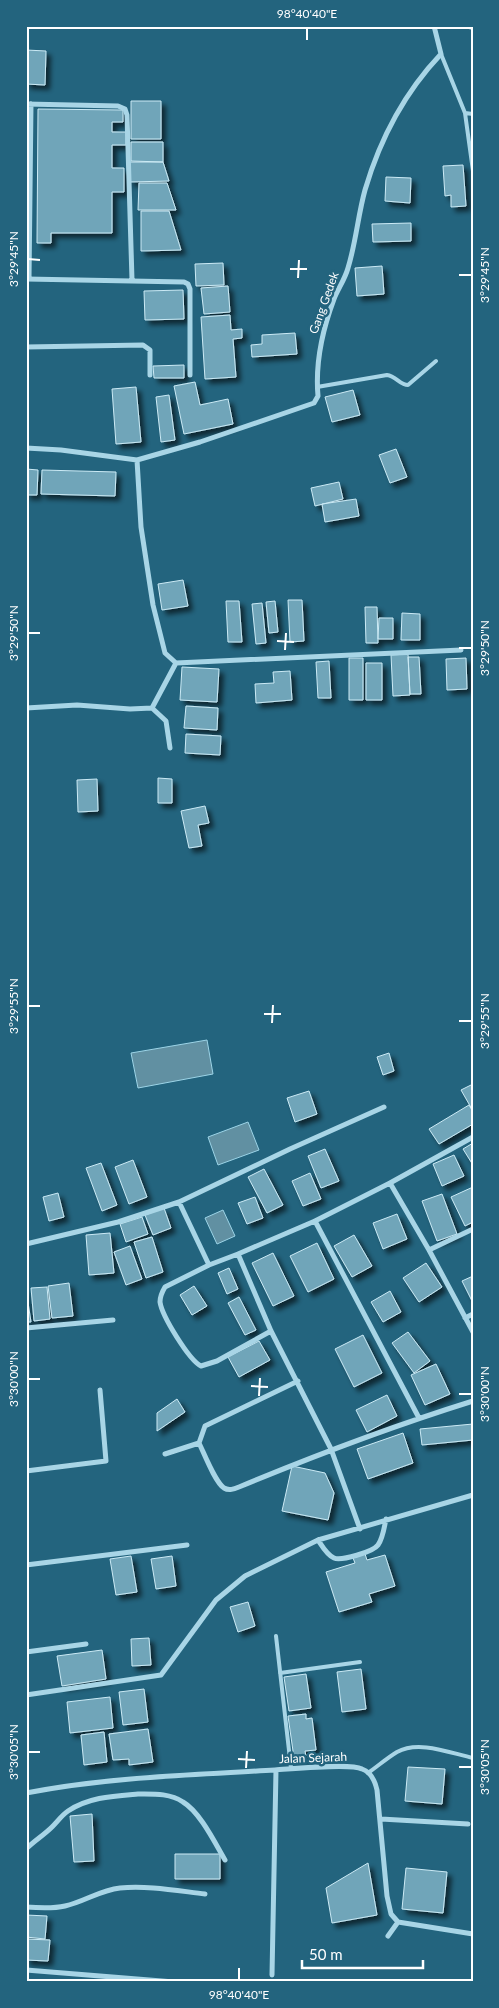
<svg xmlns="http://www.w3.org/2000/svg" width="499" height="2008" font-family="Lato,sans-serif">
<style>
.water{fill:#6190a2;stroke:#9cd4e7}
.building{fill:#70a5b9;stroke:#cbeaf5;filter:url(#shadow)}
.lines{fill:none;stroke-linecap:round;stroke-linejoin:round}
.service{stroke:#a8d5e6;stroke-width:4}
.minor{stroke:#a8d5e6;stroke-width:5}
.ticks{fill:none;stroke:#fff;stroke-width:2}
.labels{text-anchor:middle;stroke-width:5;stroke-linejoin:round;paint-order:stroke}
.street-label{font-size:12px;fill:#fff;stroke:#23647e}
.neatline{fill:none;stroke:#fff;stroke-width:2}
.ticks-label{font-size:12px;text-anchor:middle;fill:#fff}
</style>
<defs>
<filter id="shadow"><feDropShadow dx="4.5" dy="4.5" stdDeviation="2.5" flood-color="#0009"/></filter>
</defs>
<rect width="100%" height="100%" fill="#23647e"/>
<!-- water -->
<path class="water" d="M207 1040 213 1074 138 1088 131 1053Z
M248 1122 259 1150 218 1165 208 1137Z
M223 1210 235 1236 217 1244 205 1218Z"/>
<!-- building -->
<path class="building" d="M26 50 46 51 45 85 26 84Z
M131 101H161V139H131Z
M38 109 123 110V122H112V132H126V145H112V168H124V192H112V233H51V243H37Z
M131 142H163V162L131 161Z
M129 162H163L169 181 130 182Z
M463 165 466 206 451 207V195L445 196 443 166Z
M386 177 411 178 410 203 385 201Z
M139 183H167L176 210H138Z
M141 211H169L181 250 141 251Z
M411 223V241L373 242 372 224Z
M223 263 224 285 196 286 195 264Z
M382 266 384 294 357 296 355 268Z
M228 286 230 312 204 314 201 288Z
M183 290 184 319 145 320 144 291Z
M230 315 231 330 242 329V338L233 339 236 377 205 379 201 317Z
M295 333 297 354 252 357 251 345 262 344V335Z
M184 365V378H154L153 366Z
M195 382 200 405 228 399 233 424 184 434 174 386Z
M136 387 141 442 116 444 112 389Z
M353 390 360 415 332 422 325 397Z
M169 395 175 440 161 442 156 397Z
M396 449 407 477 390 483 379 455Z
M26 469 38 470 37 495H26Z
M42 470 116 472 115 496 41 494Z
M339 482 343 499 315 506 311 488Z
M356 499 359 516 325 522 322 504Z
M183 580 188 606 162 610 158 584Z
M288 600H302L304 641 290 642Z
M226 601H239L242 642H228Z
M275 601 278 632 269 633 266 602Z
M262 603 266 643 256 644 252 604Z
M365 607H377L378 643H366Z
M402 613 420 614V640H401Z
M379 618H393V639H378Z
M408 654 410 695 393 696 391 655Z
M408 657H419L421 694H410Z
M349 658H363V700H349Z
M466 658 467 689 447 690 446 659Z
M329 661 331 698H318L316 662Z
M366 663H382V700H366Z
M182 667 219 669 217 702 180 700Z
M290 671 292 700 256 703 255 684 274 683 273 672Z
M186 706 218 708 217 730 184 728Z
M186 734 221 736 220 755 185 753Z
M158 778 172 779V803H158Z
M97 779 98 811 78 812 77 780Z
M205 806 209 823 198 825 202 846 189 848 181 811Z
M389 1053 394 1071 383 1075 377 1057Z
M473 1084V1111L461 1090Z
M309 1091 317 1114 295 1122 287 1098Z
M469 1105 473 1112V1124L439 1144 429 1129Z
M473 1143V1165L463 1149Z
M325 1149 339 1181 321 1188 308 1156Z
M454 1155 464 1176 442 1186 433 1164Z
M133 1160 147 1197 129 1204 115 1167Z
M101 1163 117 1205 102 1211 86 1168Z
M264 1169 283 1205 267 1213 248 1177Z
M310 1173 321 1199 303 1206 292 1181Z
M473 1187V1222L465 1226 451 1197Z
M58 1193 64 1217 49 1221 43 1197Z
M442 1194 457 1234 437 1241 422 1201Z
M255 1197 263 1218 247 1224 238 1203Z
M164 1208 171 1228 153 1235 145 1215Z
M397 1214 407 1239 383 1249 373 1223Z
M142 1217 148 1234 126 1242 120 1224Z
M110 1233 114 1273 89 1275 86 1235Z
M354 1235 372 1266 352 1277 334 1246Z
M152 1237 163 1272 146 1278 134 1242Z
M317 1243 334 1279 308 1292 290 1256Z
M130 1246 142 1279 126 1285 114 1252Z
M273 1253 294 1296 273 1306 252 1263Z
M426 1263 442 1287 419 1302 403 1278Z
M229 1268 238 1289 227 1294 218 1273Z
M473 1276V1303L462 1281Z
M69 1283 73 1316 52 1318 48 1286Z
M194 1286 207 1306 192 1315 180 1295Z
M47 1287 50 1319 34 1321 31 1288Z
M26 1290 31 1322H26Z
M390 1291 401 1312 383 1322 371 1302Z
M239 1297 256 1330 245 1335 228 1303Z
M408 1332 430 1361 414 1373 392 1343Z
M363 1335 382 1373 354 1387 335 1349Z
M259 1341 270 1360 239 1377 228 1357Z
M436 1364 450 1394 425 1405 411 1375Z
M387 1395 397 1416 367 1432 356 1410Z
M177 1399 185 1412 157 1431V1413Z
M473 1424V1440L422 1445 420 1429Z
M403 1433 413 1463 368 1479 357 1449Z
M292 1466 325 1473 334 1493 328 1520 282 1511Z
M365 1554 367 1560 385 1555 395 1586 369 1594 372 1602 339 1612 326 1572 355 1563 353 1558Z
M131 1556 137 1592 116 1595 110 1559Z
M172 1556 176 1586 156 1589 151 1559Z
M248 1602 255 1626 238 1632 230 1607Z
M149 1638 151 1665 132 1666 131 1639Z
M102 1650 106 1679 62 1686 57 1656Z
M361 1669 366 1709 342 1712 337 1672Z
M306 1674 311 1708 289 1711 284 1677Z
M144 1689 148 1722 123 1725 119 1692Z
M110 1697 113 1728 70 1733 67 1702Z
M306 1714V1719L312 1718 316 1750 305 1751 306 1756 294 1758 288 1716Z
M148 1729 153 1762 129 1765V1759L113 1760 109 1734Z
M104 1732 107 1762 84 1765 81 1735Z
M408 1767 445 1769 442 1804 405 1801Z
M92 1814 94 1861 74 1862 70 1816Z
M175 1854H220V1879H175Z
M368 1863 377 1915 332 1923 326 1888Z
M406 1868 447 1872 443 1913 402 1909Z
M26 1915 47 1916 45 1939 26 1937Z
M26 1939 50 1940 48 1961 26 1960Z"/>
<g class="lines">
<!-- service -->
<path class="service" d="M465 26 473 28
M441 54 465 113 473 114
M465 113 473 171
M317 387 387 375C396 376 400 385 408 385L436 361
M276 1636 291 1768
M280 1673 360 1662
M368 1773C378 1766 387 1758 397 1752 419 1740 450 1753 473 1758"/>
<!-- minor -->
<path class="minor" d="M26 104 118 106 125 109 127 115 132 280
M26 279 184 282 188 284 190 289V375
M29 279 31 104
M26 347 143 345 150 350V375
M26 448 61 450 137 460 200 442 314 403 318 396C315 362 322 331 334 299 338 289 345 279 348 268 356 242 358 215 365 190 380 139 405 92 441 54L434 26
M137 460 141 527 153 605 165 653 176 663 461 650
M26 708 77 705 130 709 152 708 176 663
M152 708 166 721 170 748
M390 1183 473 1137
M179 1202 209 1265
M315 1221 419 1418
M26 1244 118 1222 179 1202 290 1149 384 1107
M429 1250 473 1229
M238 1254 209 1265 165 1287C162 1292 160 1297 160 1302 162 1316 189 1360 201 1366L217 1361 271 1331
M465 1318 473 1314
M26 1328 113 1320
M298 1381 205 1426 199 1443C204 1453 215 1482 224 1488 229 1491 234 1489 239 1487 316 1455 393 1426 473 1401
M165 1454 199 1443
M26 1471 106 1461 100 1390
M360 1529 331 1449 271 1331 238 1254 315 1221 390 1183 429 1250 473 1332
M318 1540C322 1546 327 1555 334 1558 341 1561 373 1552 378 1545 383 1538 384 1528 386 1519
M26 1565 187 1545
M26 1652 86 1644
M26 1695 161 1675 216 1600 245 1576 318 1540 473 1495
M26 1793C108 1777 192 1775 275 1770 292 1769 350 1763 362 1769 371 1772 375 1781 377 1790L387 1896 391 1914 398 1922 473 1934
M381 1819 468 1824
M26 1849C34 1841 44 1835 52 1827 58 1821 62 1815 68 1811 89 1797 114 1796 138 1794 153 1794 170 1793 183 1802 200 1812 215 1843 225 1860
M26 1907C39 1908 52 1909 65 1906 84 1902 100 1890 120 1888 146 1885 179 1891 205 1894
M388 1936 398 1922
M26 1970 174 1982
M272 1975 276 1770"/>
</g>
<!-- ticks -->
<path class="ticks" d="M307 40V28M28 259 40 260M290 269H307M459 275H472M298 278 299 260M28 633H40M277 641 294 642M459 648H472M285 650 286 633M28 1006H40M264 1014H281M459 1021H472M272 1023 273 1005M28 1379H40M251 1386 268 1387M459 1394H472M259 1396 260 1378M28 1752H40M238 1759 255 1760M459 1767H472M246 1768 247 1751M239 1980V1968"/>
<g class="labels">
<!-- street labels -->
<g class="street-label">
<text transform="translate(324 303) rotate(-70)" y="4">Gang Gedek</text>
<text transform="translate(313 1758) rotate(-2)" y="4">Jalan Sejarah</text>
</g>
</g>
<!-- border -->
<rect width="499" height="2008" fill="none" stroke="#23647e" stroke-width="55"/>
<!-- scale -->
<path d="M302 1960v8h121v-8" fill="none" stroke="#ffffff" stroke-width="2.5"/>
<text x="309" y="1960" font-size="15" fill="#ffffff" stroke="#23647e" stroke-width="4" paint-order="stroke">50 m</text>
<rect x="28" y="28" width="444" height="1952" class="neatline"/>
<g class="ticks-label">
<text x="307" y="18">98°40'40"E</text>
<text transform="translate(14 259) rotate(-90)" y="4">3°29'45"N</text>
<text transform="translate(485 275) rotate(-90)" y="4">3°29'45"N</text>
<text transform="translate(14 633) rotate(-90)" y="4">3°29'50"N</text>
<text transform="translate(485 648) rotate(-90)" y="4">3°29'50"N</text>
<text transform="translate(14 1006) rotate(-90)" y="4">3°29'55"N</text>
<text transform="translate(485 1021) rotate(-90)" y="4">3°29'55"N</text>
<text transform="translate(14 1379) rotate(-90)" y="4">3°30'00"N</text>
<text transform="translate(485 1394) rotate(-90)" y="4">3°30'00"N</text>
<text transform="translate(14 1752) rotate(-90)" y="4">3°30'05"N</text>
<text transform="translate(485 1767) rotate(-90)" y="4">3°30'05"N</text>
<text x="239" y="1999">98°40'40"E</text>
</g>
</svg>
